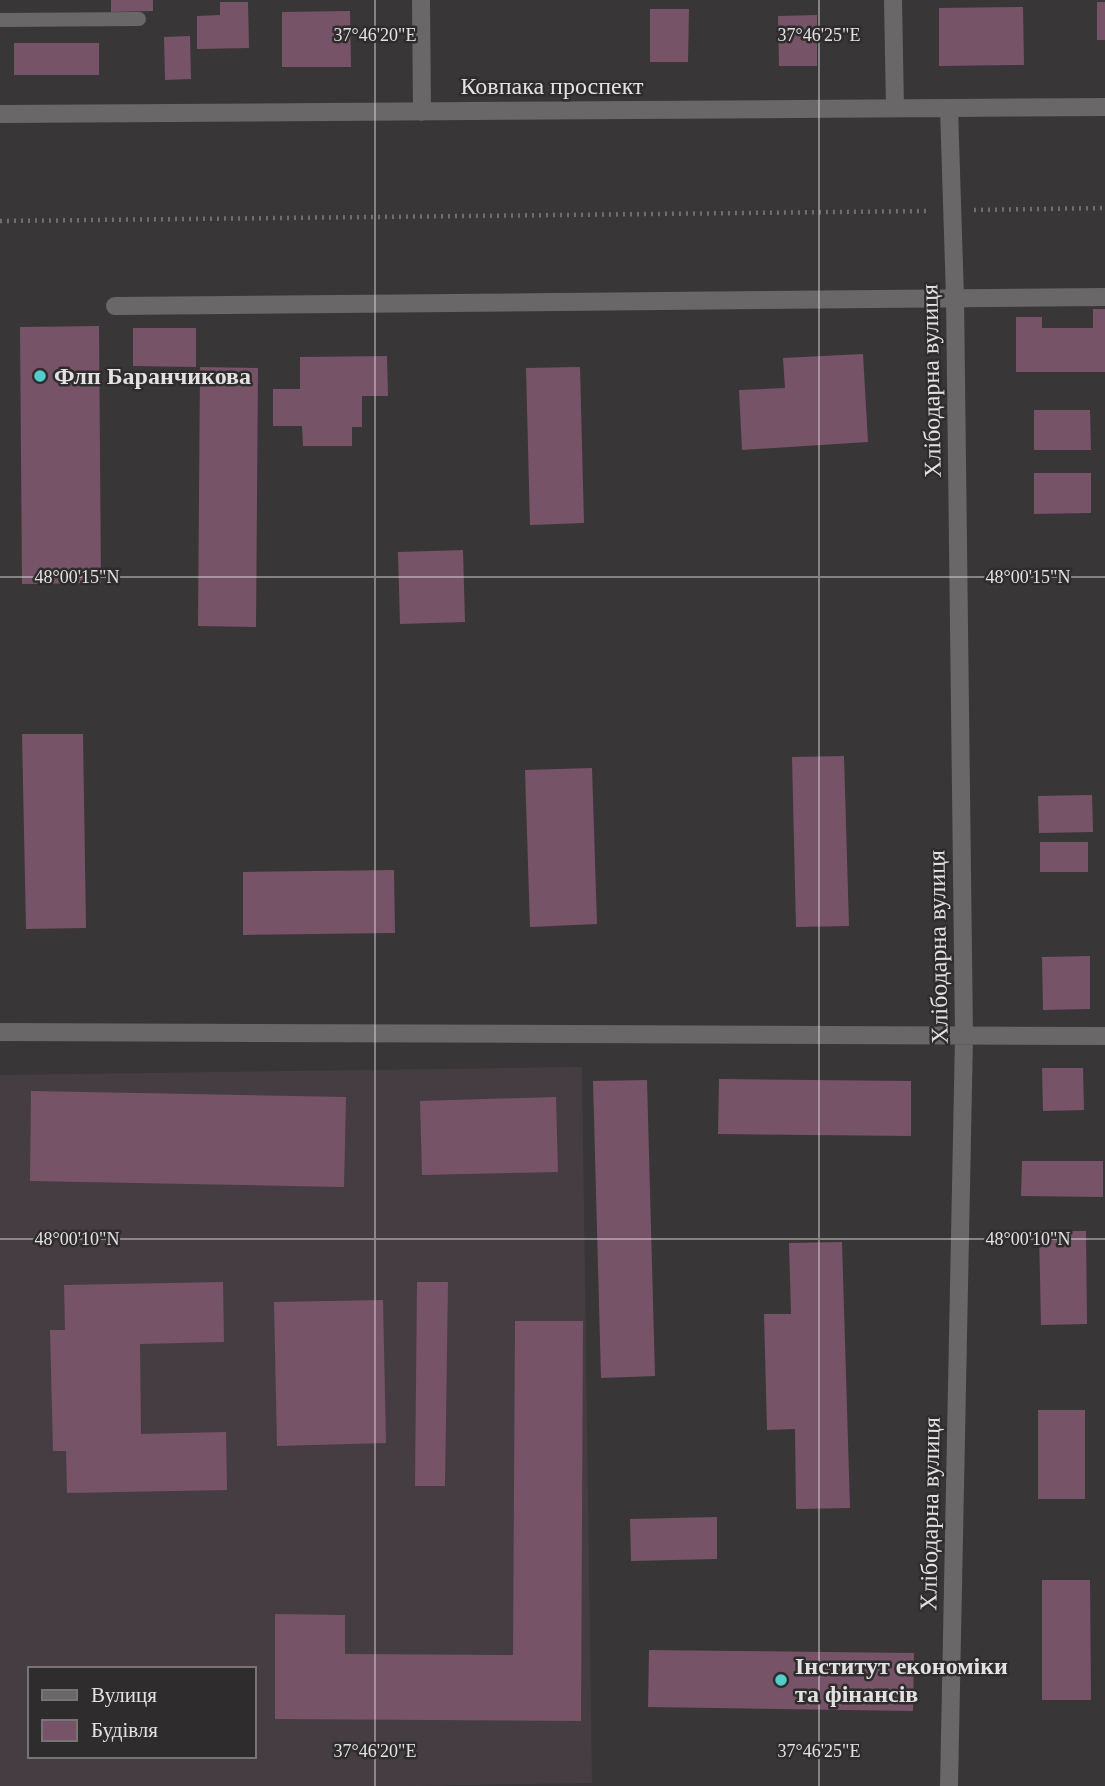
<svg xmlns="http://www.w3.org/2000/svg" width="1105" height="1786" font-family="'Times New Roman',serif">
<style>
.built{fill:#463d42;fill-rule:evenodd}
.building{fill:#775368}
.lines{fill:none;stroke-linecap:round;stroke-linejoin:round}
.path{stroke:#706e6f;stroke-width:4.5;stroke-dasharray:2 5;stroke-linecap:butt}
.service{stroke:#696768;stroke-width:14}
.minor{stroke:#696768;stroke-width:18}
.ticks{fill:none;stroke:#e3e1e2;stroke-width:2;stroke-opacity:0.45}
.poi-dot{fill:#53cdcb;stroke:#2f2c2d;stroke-width:2.5}
.labels{text-anchor:middle;stroke-width:5;stroke-linejoin:round;paint-order:stroke}
.street-label{font-size:24px;fill:#e3e1e2;stroke:#2f2c2d}
.poi-label{font-size:24px;font-weight:bold;fill:#e3e1e2;stroke:#2f2c2d;text-anchor:start}
.ticks-label{font-size:18px;text-anchor:middle;fill:#e3e1e2;stroke:#2f2c2d;stroke-width:5;stroke-linejoin:round;paint-order:stroke}
</style>
<rect width="100%" height="100%" fill="#393637"/>
<!-- built -->
<path class="built" d="M582 1067 592 1783 408 1786H0V1075ZM30 1669H254V1756H30Z"/>
<!-- building -->
<path class="building" d="M111 0H153V11L111 12Z
M220 2H248L249 48 197 49V16L220 15Z
M1097 2H1105V40H1097Z
M1023 7 1024 65 939 66V8Z
M650 9H689L688 62H650Z
M350 11 351 67H282V12Z
M817 15V66H779L778 16Z
M190 36 191 79 165 80 164 37Z
M14 43H99V75H14Z
M1093 309H1105V372H1016V317H1042V328H1093Z
M99 326 101 583 22 584 20 327Z
M133 328H196V367L133 366Z
M863 354 868 442 742 450 739 390 785 388 783 358Z
M387 356 388 396H362V427H352V446H303L302 426H273V389H300V357Z
M200 367 258 368 256 627 198 626Z
M580 367 584 523 530 525 526 368Z
M1034 410H1090L1091 450H1034Z
M1034 473H1091V513L1034 514Z
M463 550 465 622 400 624 398 552Z
M22 734H83L86 928 26 929Z
M844 756 849 926 796 927 792 757Z
M592 768 597 924 530 927 525 770Z
M1092 795 1093 832 1039 833 1038 796Z
M1040 842H1088V872H1040Z
M394 870 395 933 243 935V872Z
M1090 956V1009L1043 1010 1042 957Z
M1042 1068H1083L1084 1110 1043 1111Z
M719 1079 911 1081V1136L718 1134Z
M647 1080 655 1376 601 1378 593 1081Z
M31 1091 346 1097 344 1187 30 1181Z
M556 1097 558 1172 422 1175 420 1101Z
M1022 1161H1103V1197L1021 1196Z
M1039 1231H1086L1087 1324 1041 1325Z
M842 1242 850 1508 796 1509 795 1429 767 1430 764 1314H791L789 1243Z
M223 1282 224 1342 140 1344 141 1434 226 1432 227 1490 67 1493 66 1451H53L50 1330H65L64 1285Z
M417 1282H448L445 1486H415Z
M383 1300 386 1443 277 1446 274 1302Z
M515 1321H583L581 1721 275 1719V1614L345 1615V1654L513 1655Z
M1038 1410H1085V1499H1038Z
M717 1517V1559L631 1561 630 1519Z
M1042 1580H1090L1091 1700H1042Z
M649 1650 914 1653 913 1711 648 1707Z"/>
<g class="lines">
<!-- path -->
<path class="path" d="M974 210 1105 208
M0 221 930 211"/>
<!-- service -->
<path class="service" d="M0 20 139 19"/>
<!-- minor -->
<path class="minor" d="M421 0 422 112
M893 0 895 108
M949 108 955 297 964 1037 949 1786
M0 114 1105 107
M115 306 1105 297
M0 1032 1105 1036"/>
</g>
<!-- ticks -->
<path class="ticks" d="M375 0V1786M819 0V1786M0 577H1105M0 1239H1105"/>
<!-- markers -->
<g class="poi-dot">
<circle cx="40" cy="376" r="7"/>
<circle cx="781" cy="1680" r="7"/>
</g>
<g class="labels">
<!-- street labels -->
<g class="street-label">
<text x="552" y="94">Ковпака проспект</text>
<text transform="translate(931 381) rotate(-91)" y="8">Хлібодарна вулиця</text>
<text transform="translate(938 947) rotate(-91)" y="8">Хлібодарна вулиця</text>
<text transform="translate(930 1514) rotate(-89)" y="8">Хлібодарна вулиця</text>
</g>
<!-- poi labels -->
<g class="poi-label">
<text x="54" y="384">Флп Баранчикова</text>
<text x="795" y="1674">Інститут економіки<tspan x="795" dy="28">та фінансів</tspan></text>
</g>
</g>
<g class="ticks-label">
<text x="375" y="41">37°46'20"E</text>
<text x="819" y="41">37°46'25"E</text>
<text x="77" y="583">48°00'15"N</text>
<text x="1028" y="583">48°00'15"N</text>
<text x="77" y="1245">48°00'10"N</text>
<text x="1028" y="1245">48°00'10"N</text>
<text x="375" y="1757">37°46'20"E</text>
<text x="819" y="1757">37°46'25"E</text>
</g>
<!-- legend -->
<rect x="28" y="1667" width="228" height="91" fill="#2f2c2d" stroke="#777475" stroke-width="2"/>
<rect x="42" y="1690" width="35" height="10" fill="#696768" stroke="#777475" stroke-width="2"/>
<text x="91" y="1702" font-size="21" fill="#e3e1e2">Вулиця</text>
<rect x="42" y="1720" width="35" height="21" fill="#775368" stroke="#777475" stroke-width="2"/>
<text x="91" y="1737" font-size="21" fill="#e3e1e2">Будівля</text>
</svg>
